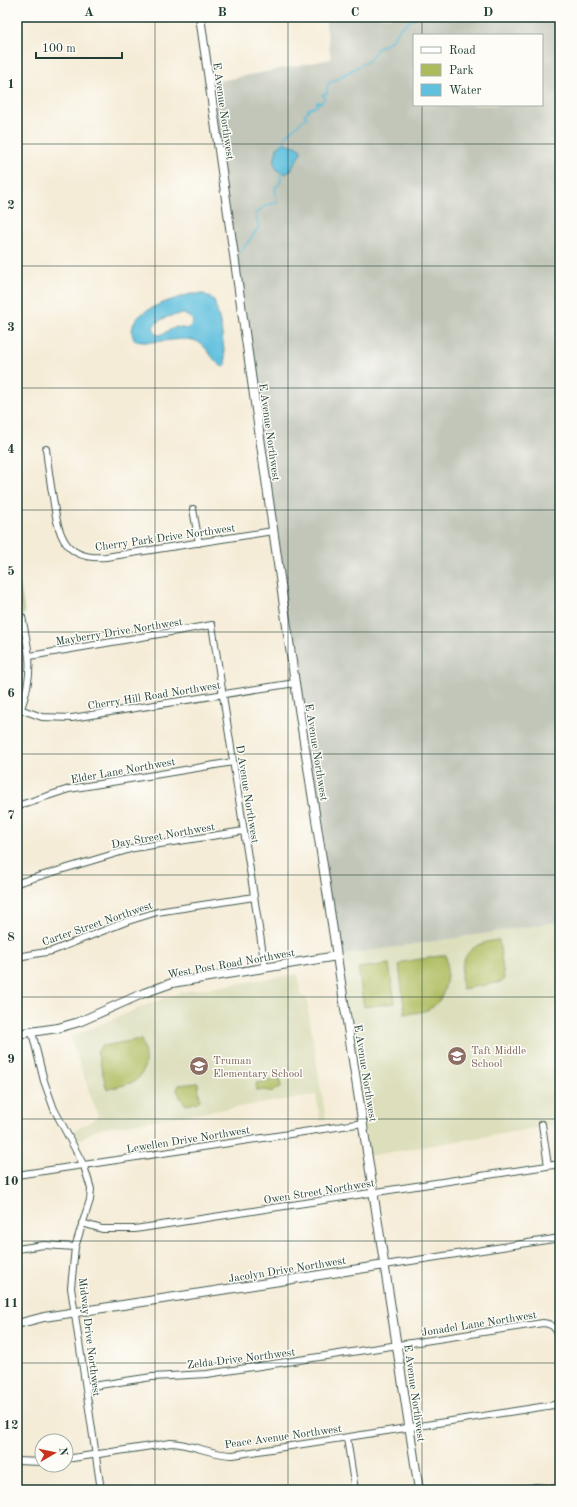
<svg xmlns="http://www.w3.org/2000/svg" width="577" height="1507" font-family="'Old Standard TT',serif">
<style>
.built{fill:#dcdebc}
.industrial{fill:#c2c6b9;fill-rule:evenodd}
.green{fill:#aebb5d;stroke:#667c48}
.water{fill:#60c0de;stroke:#407e89;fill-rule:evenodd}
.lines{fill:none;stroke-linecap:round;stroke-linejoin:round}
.stream{stroke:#60c0de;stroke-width:1.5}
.street-casing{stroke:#3f574c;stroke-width:8}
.secondary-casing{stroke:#3f574c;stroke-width:10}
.street{stroke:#fff;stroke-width:6}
.secondary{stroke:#fff;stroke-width:8}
.grid{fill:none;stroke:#1f3d34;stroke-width:1;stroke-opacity:0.55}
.labels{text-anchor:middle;stroke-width:3;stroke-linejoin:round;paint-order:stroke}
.street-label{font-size:11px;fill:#1f3d34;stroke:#fdfcf7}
.education-label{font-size:11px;fill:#785e54;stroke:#fdfcf7;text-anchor:start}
.neatline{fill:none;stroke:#1f3d34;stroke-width:1.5}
.grid-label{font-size:13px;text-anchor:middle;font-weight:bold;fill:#1f3d34}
</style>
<rect width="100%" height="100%" fill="#fdfcf7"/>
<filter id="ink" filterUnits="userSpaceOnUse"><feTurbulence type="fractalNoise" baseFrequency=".025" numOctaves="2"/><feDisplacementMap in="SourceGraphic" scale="8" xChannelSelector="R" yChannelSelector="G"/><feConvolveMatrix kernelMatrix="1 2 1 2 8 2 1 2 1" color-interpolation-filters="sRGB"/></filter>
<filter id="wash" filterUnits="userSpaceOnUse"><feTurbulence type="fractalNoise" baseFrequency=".012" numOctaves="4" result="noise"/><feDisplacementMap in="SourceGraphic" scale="16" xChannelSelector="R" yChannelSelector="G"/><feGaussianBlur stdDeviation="0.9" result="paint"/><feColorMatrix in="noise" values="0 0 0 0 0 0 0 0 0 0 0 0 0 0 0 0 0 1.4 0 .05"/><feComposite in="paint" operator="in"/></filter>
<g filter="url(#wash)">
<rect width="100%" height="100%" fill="#f5ecd7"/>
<!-- built -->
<path class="built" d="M560 922V1124L368 1156 337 956Z
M298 974 301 997H306L326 1119 320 1121 316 1095 98 1129 79 1140 74 1131 98 1117 70 1037 149 1004 182 992Z"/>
<!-- industrial -->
<path class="industrial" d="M325 17H560V922L337 956 209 83 331 59ZM414 35H542V105H414Z"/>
<!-- green -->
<path class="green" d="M17 572 24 614 18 615 22 649 17 650Z
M499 940 504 978 502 982 462 989C458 959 467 943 499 940Z
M446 955C449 974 447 1005 424 1011 418 1013 411 1013 405 1014L399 965 402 962Z
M389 964 395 1003 364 1007 358 968Z
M141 1039C146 1053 149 1071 135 1081 128 1085 115 1087 107 1090L97 1051 102 1046Z
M280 1079 281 1087 272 1092 264 1090 257 1091 256 1083Z
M198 1083 200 1100 196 1103 186 1105 181 1099 177 1090 179 1085Z"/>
<!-- water -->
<path class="water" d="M284 143 296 146 300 149 301 152 291 170 286 174 277 170 274 163 277 148Z
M190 294H204L214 300 221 326 226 365 223 367C211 361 207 343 193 340 177 337 145 346 134 340 122 311 170 301 190 294ZM184 314 192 319 193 323 187 329 176 327 160 335 156 334 153 327C160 317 173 315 184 314Z"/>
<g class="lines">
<!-- stream -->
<path class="stream" d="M284 145 285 136 307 117 304 115 308 111V109L317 106V102L321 103 325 97 322 95 327 93 328 84 369 60 377 49 392 40 399 29 416 17
M240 253 259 227 255 214 266 205 277 203 275 187 278 186 281 180 280 173"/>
</g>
</g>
<g filter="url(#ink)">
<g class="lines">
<!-- street casing -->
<g class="street-casing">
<path id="street" d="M46 449C48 466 50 482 53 498 58 533 63 561 106 557L273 531
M193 509 199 543
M30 656 212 625 265 967
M17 708 42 717 72 718 295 683
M21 709C34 671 30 655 22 617
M17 806 69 789 233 762
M17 883 134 848 244 831
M17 957 52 951 128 921 157 912 254 897
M32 1032 44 1081 54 1109 84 1166 91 1189 90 1200 75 1247 71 1288 101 1490
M542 1124 548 1166
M17 1175 363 1123
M82 1223 102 1229H135L560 1164
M17 1249 44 1245 75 1247
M385 1265 560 1238
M86 1387 152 1377 207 1374 543 1323C555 1324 558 1331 560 1343
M347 1438 355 1490
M66 1459 171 1443C193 1444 211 1455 233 1455L560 1404
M17 1461 42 1462
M521 1490 536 1487 560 1489"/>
</g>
<!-- secondary casing -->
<g class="secondary-casing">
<path id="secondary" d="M200 17 295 683 419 1490
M17 1034 58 1028 79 1022 144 993 172 983 337 956
M17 1324 44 1317 385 1265"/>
</g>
<!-- street -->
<use href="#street" class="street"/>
<!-- secondary -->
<use href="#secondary" class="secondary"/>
</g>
</g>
<!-- grid -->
<path class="grid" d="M155 17V1490M288 17V1490M422 17V35M422 105V1490M17 144H560M17 266H560M17 388H560M17 510H560M17 632H560M17 754H560M17 875H560M17 997H560M17 1119H560M17 1241H560M17 1363H560"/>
<!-- icons -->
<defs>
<g id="school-disc" transform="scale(1)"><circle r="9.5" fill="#8d6e63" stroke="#fdfcf7"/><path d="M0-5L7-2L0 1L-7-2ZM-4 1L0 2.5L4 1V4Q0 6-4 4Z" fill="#fff"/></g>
</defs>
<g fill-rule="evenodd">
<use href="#school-disc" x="457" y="1056"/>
<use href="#school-disc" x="199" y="1066"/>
</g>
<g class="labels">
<!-- street labels -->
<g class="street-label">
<text transform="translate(224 111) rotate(82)" y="4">E Avenue Northwest</text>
<text transform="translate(270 432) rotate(82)" y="4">E Avenue Northwest</text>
<text transform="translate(165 537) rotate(-8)" y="4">Cherry Park Drive Northwest</text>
<text transform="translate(119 631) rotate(-9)" y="4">Mayberry Drive Northwest</text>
<text transform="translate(154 695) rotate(-9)" y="4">Cherry Hill Road Northwest</text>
<text transform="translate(317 752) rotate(81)" y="4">E Avenue Northwest</text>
<text transform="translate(123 770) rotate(-10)" y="4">Elder Lane Northwest</text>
<text transform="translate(248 794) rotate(81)" y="4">D Avenue Northwest</text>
<text transform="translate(163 835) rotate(-10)" y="4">Day Street Northwest</text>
<text transform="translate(97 923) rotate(-19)" y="4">Carter Street Northwest</text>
<text transform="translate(231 963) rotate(-10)" y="4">West Post Road Northwest</text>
<text transform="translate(366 1073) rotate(81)" y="4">E Avenue Northwest</text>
<text transform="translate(188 1139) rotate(-9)" y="4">Lewellen Drive Northwest</text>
<text transform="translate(319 1191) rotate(-9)" y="4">Owen Street Northwest</text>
<text transform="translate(287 1269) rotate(-9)" y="4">Jacolyn Drive Northwest</text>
<text transform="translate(479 1323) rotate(-9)" y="4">Jonadel Lane Northwest</text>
<text transform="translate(90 1337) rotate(83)" y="4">Midway Drive Northwest</text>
<text transform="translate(241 1358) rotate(-7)" y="4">Zelda Drive Northwest</text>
<text transform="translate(415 1393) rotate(82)" y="4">E Avenue Northwest</text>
<text transform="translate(283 1436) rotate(-8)" y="4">Peace Avenue Northwest</text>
</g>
<!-- education labels -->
<g class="education-label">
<text x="471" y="1054">Taft Middle<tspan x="471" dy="13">School</tspan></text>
<text x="213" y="1064">Truman<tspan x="213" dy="13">Elementary School</tspan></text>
</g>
</g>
<!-- margin -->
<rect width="577" height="1507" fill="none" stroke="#fdfcf7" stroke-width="44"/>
<!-- legend -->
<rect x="413" y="34" width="130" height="72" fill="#fdfcf7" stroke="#a4b0a9"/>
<rect x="421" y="47" width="20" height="6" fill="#ffffff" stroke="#a4b0a9"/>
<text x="449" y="54" font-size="12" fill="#1f3d34">Road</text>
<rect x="421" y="64" width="20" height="12" fill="#aebb5d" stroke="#a4b0a9"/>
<text x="449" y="74" font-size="12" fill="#1f3d34">Park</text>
<rect x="421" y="84" width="20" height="12" fill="#60c0de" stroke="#a4b0a9"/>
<text x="449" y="94" font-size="12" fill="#1f3d34">Water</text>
<!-- north arrow -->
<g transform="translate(54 1453) rotate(81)"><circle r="19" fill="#fdfcf7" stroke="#a4b0a9"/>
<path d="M0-3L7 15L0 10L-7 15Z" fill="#c8321e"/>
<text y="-6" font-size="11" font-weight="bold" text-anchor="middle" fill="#1f3d34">N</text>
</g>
<!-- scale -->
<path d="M36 52v6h86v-6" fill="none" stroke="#1f3d34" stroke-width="2"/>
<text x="42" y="52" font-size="12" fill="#1f3d34" stroke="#fdfcf7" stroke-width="3" paint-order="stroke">100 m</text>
<rect x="22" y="22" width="533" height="1463" class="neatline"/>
<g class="grid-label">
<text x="89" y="16">A</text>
<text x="222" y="16">B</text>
<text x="355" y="16">C</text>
<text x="488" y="16">D</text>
<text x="11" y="88">1</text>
<text x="11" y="209">2</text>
<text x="11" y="331">3</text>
<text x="11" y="453">4</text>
<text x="11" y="575">5</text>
<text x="11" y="697">6</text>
<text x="11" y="819">7</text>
<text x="11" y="941">8</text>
<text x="11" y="1063">9</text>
<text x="11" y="1185">10</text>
<text x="11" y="1307">11</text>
<text x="11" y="1429">12</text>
</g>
</svg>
